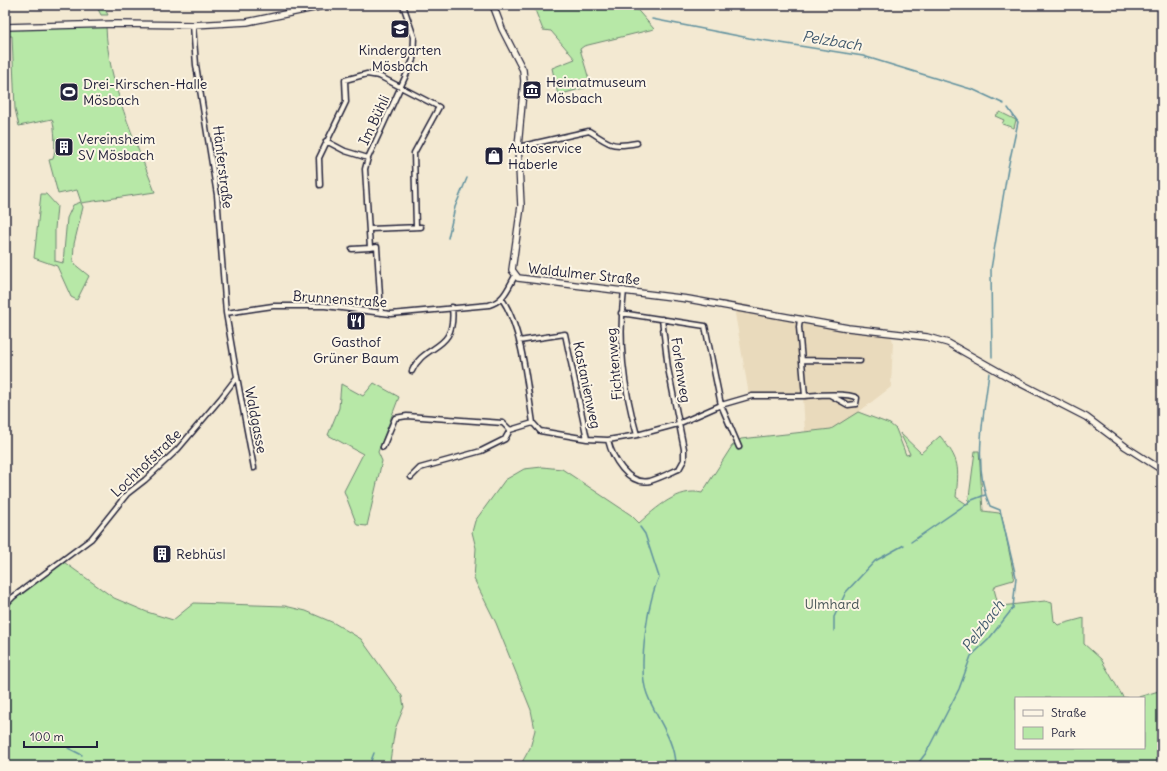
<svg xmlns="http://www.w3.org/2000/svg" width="1167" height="771" font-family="Delius,sans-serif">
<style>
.built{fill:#e9dabc}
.green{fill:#b7e8a7;stroke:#6c8571}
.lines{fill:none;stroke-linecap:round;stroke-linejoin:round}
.stream{stroke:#5f909e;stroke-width:1.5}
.street-casing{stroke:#22223b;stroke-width:7}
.secondary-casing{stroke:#22223b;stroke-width:8}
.street{stroke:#fcf5e5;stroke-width:4}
.secondary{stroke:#fcf5e5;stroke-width:5.5}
.labels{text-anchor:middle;stroke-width:4;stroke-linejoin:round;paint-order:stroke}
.poi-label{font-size:14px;fill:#22223b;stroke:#fcf5e5;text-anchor:start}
.street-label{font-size:14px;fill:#22223b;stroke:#fcf5e5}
.park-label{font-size:14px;fill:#475456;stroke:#fcf5e5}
.water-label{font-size:15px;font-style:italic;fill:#40596d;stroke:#fcf5e5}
</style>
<rect width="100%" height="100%" fill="#f3e9d2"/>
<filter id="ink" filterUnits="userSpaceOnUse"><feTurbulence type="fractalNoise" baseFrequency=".025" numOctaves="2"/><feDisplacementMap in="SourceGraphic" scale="8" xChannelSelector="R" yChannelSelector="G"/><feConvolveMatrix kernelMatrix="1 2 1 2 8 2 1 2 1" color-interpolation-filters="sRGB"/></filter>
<g filter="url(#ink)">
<!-- built -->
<path class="built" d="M733 302 847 326 890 330 893 342 891 387 847 421 831 429 805 432 803 396 749 395Z"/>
<!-- green -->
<path class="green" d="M96 5H103L108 15H101Z
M533 5H633L654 29 584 46 580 49 591 86 558 95 552 68 575 59 551 31 543 30Z
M106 27C108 85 135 139 155 192L81 203 83 207 74 244 73 263 89 276 77 300 71 297 57 266 34 258 41 194H46L57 206 55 229V261L63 263 67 218 73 205 81 202 77 190 58 194 49 160 53 159C56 153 55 125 52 119L19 126 15 109 12 36H5V29Z
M1000 112 1016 120 1014 128 1002 124 1004 120 995 116Z
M374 383 399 397 378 452 382 461 367 526 357 525 344 491 363 454 328 435 339 408 341 384 363 396Z
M858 412 890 424 896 429 906 455 910 454 900 433 921 453 940 436C960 460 959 467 956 497L968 505 975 451H979L983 511 999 513 1002 516 1014 576 1013 580 996 585 994 589 998 604 1001 606 1045 601 1052 603 1054 621 1058 625 1084 618V644L1101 659 1123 697 1129 698H1016V748H1144V698H1135L1162 690V766H520L530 748 535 730 531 710 496 623 474 579 476 548 472 532 475 521 505 480 524 469 542 467 562 469 631 515 639 523C656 508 679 487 702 493L732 446 741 439 831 429Z
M61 560 114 598 147 612 173 620 194 603 285 606 306 611 334 623 361 639 402 696 404 707 395 729 390 761 396 766H5V602L22 587Z"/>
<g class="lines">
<!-- stream -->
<path class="stream" d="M652 19 749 38 863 56 974 90 1004 104
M448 238 455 207 467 178
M992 357 991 269 1008 168 1018 122 1008 108
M640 527 645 534 659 577C648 601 637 668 647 694 656 718 674 738 675 764
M911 542 972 500 985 495
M834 631V617L846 592 875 561 904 545
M68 748 82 755
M369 766 374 753
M916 766 926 753 959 689 971 656 988 640 1013 608 1016 577 1000 510 990 506C972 467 984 414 989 373"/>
<!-- street casing -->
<g class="street-casing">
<path id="street" d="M326 141 345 151 368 158
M518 147 589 131C611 144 610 148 637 143
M320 185 319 158 346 102 345 80 367 74 379 76 439 107 414 153 416 227
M370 229 421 227
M352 249 370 248
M624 290C618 341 623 386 637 435
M502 299C523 330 527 386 533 423L540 431 587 439 608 440 637 435 678 424 721 405 752 396H805L799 327 800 319
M226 313 273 306H325L391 314 489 305C504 301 508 288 515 276
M381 313 377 247 370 248 365 169 368 158 413 60 414 37 403 5
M621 313 705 326 721 405 739 447
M519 341 565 334 587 439
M802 360 860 361
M412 371C424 342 457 353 452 307
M237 377 254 468
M805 396C817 395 848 392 857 398L856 404 848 405 830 395
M608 440C612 457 628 486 650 481 660 478 670 473 679 469L684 460V449L668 368 662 319
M383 447 395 418 407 416 503 423 510 430
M411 477 420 468 481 451 505 439 510 430 533 423
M5 605 13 597 91 539 127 494 145 480 178 449 221 398 237 377 226 313 217 195 196 65 193 25"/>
</g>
<!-- secondary casing -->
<g class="secondary-casing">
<path id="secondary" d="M493 5 502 29 523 70 524 81 518 147 521 206 512 270 518 278 688 299 848 328 927 337 948 343 1010 378 1086 417 1126 447 1162 470
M5 27 116 24 193 25 247 22 328 5"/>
</g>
<!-- street -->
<use href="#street" class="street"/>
<!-- secondary -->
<use href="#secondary" class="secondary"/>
</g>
</g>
<!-- icons -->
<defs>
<g id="school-square" transform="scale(1)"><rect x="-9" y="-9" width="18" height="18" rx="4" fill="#22223b" stroke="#fcf5e5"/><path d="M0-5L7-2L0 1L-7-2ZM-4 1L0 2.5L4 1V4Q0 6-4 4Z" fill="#fff"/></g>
<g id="museum-square" transform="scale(1)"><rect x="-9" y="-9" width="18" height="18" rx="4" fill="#22223b" stroke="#fcf5e5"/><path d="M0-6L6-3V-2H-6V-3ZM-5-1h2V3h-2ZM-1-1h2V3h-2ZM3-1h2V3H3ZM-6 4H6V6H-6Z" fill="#fff"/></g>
<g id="stadium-square" transform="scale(1)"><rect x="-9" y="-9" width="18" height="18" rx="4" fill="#22223b" stroke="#fcf5e5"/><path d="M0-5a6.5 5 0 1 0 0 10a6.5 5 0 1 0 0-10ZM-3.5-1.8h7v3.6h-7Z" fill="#fff"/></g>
<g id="building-square" transform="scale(1)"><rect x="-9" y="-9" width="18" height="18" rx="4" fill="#22223b" stroke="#fcf5e5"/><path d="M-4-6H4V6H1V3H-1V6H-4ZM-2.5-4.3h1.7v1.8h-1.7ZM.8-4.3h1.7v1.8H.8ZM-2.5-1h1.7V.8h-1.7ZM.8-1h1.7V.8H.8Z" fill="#fff"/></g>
<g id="shop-square" transform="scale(1)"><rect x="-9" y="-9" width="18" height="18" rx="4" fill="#22223b" stroke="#fcf5e5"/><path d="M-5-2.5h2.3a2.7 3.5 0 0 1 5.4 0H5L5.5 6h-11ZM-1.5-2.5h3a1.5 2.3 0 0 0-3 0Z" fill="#fff"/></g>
<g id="restaurant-square" transform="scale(1)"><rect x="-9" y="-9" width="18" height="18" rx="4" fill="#22223b" stroke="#fcf5e5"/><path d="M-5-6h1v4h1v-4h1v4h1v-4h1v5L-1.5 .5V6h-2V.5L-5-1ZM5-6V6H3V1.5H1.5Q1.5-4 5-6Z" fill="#fff"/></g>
</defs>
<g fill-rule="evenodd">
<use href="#school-square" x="400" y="29"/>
<use href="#museum-square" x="532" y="90"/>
<use href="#stadium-square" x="69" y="92"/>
<use href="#building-square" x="64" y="147"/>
<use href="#shop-square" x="494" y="156"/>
<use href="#restaurant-square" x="356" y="321"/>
<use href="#building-square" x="162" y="554"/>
</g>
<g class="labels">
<!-- poi labels -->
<g class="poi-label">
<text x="400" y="55" text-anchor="middle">Kindergarten<tspan x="400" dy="16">Mösbach</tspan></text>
<text x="546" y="87">Heimatmuseum<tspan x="546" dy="16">Mösbach</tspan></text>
<text x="83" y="89">Drei-Kirschen-Halle<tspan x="83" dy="16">Mösbach</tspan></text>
<text x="78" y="144">Vereinsheim<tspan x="78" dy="16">SV Mösbach</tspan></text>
<text x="508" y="153">Autoservice<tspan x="508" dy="16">Haberle</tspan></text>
<text x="356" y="347" text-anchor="middle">Gasthof<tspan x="356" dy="16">Grüner Baum</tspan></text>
<text x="176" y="559">Rebhüsl</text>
</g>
<!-- street labels -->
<g class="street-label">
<text transform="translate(374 120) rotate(-65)" y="5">Im Bühli</text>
<text transform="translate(223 167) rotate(83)" y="5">Hänferstraße</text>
<text transform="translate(584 274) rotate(6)" y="5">Waldulmer Straße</text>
<text transform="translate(340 299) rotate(4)" y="5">Brunnenstraße</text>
<text transform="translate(614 364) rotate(-95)" y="5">Fichtenweg</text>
<text transform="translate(681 370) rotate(81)" y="5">Forlenweg</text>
<text transform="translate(587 385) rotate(78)" y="5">Kastanienweg</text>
<text transform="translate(256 420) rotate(79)" y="5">Waldgasse</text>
<text transform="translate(146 463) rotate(-44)" y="5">Lochhofstraße</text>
</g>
<!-- park labels -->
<g class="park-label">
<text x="832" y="609">Ulmhard</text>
</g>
<!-- water labels -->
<g class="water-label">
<text transform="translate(832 41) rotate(9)" y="5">Pelzbach</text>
<text transform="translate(983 626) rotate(-53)" y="5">Pelzbach</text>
</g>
</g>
<!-- margin -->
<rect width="1167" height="771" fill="none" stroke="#fcf5e5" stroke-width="20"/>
<rect x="10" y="10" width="1147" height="751" fill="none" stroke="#22223b" stroke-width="1.5" filter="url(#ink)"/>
<!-- legend -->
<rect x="1015" y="697" width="130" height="52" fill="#fcf5e5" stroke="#a5a1a1"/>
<rect x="1023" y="710" width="20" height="6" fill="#fcf5e5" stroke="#a5a1a1"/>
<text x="1051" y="717" font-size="12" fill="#22223b">Straße</text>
<rect x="1023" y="727" width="20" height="12" fill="#b7e8a7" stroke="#a5a1a1"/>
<text x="1051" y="737" font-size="12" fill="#22223b">Park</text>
<!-- scale -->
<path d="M24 741v6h73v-6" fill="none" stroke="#22223b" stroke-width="2"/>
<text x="30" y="741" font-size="12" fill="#22223b" stroke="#fcf5e5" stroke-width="3" paint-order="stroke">100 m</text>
</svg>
